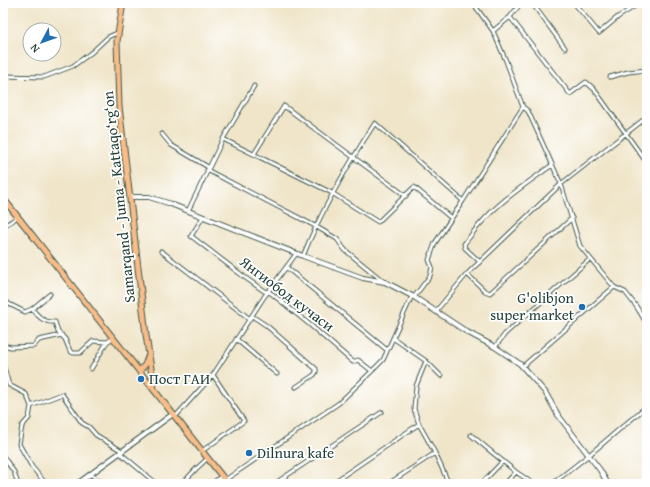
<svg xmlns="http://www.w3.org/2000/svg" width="650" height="487" font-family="'Gentium Book Plus',serif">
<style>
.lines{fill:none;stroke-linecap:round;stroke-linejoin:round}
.minor-casing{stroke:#3e564a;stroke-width:5}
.tertiary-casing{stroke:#3e564a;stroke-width:6}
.primary-casing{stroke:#3e564a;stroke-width:7}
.minor{stroke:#fff;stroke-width:3}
.tertiary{stroke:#fff;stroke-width:4}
.primary{stroke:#f8bd88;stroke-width:5}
.poi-dot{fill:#1f6fb2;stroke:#fff;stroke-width:1.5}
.labels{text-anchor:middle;stroke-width:3.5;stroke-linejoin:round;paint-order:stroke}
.street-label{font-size:15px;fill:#1f3d34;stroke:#fff}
.poi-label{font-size:15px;fill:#1f3d34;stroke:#fff;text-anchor:start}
</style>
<rect width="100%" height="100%" fill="#fff"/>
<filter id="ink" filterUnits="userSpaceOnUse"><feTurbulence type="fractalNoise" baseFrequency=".025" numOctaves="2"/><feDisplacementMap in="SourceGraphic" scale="8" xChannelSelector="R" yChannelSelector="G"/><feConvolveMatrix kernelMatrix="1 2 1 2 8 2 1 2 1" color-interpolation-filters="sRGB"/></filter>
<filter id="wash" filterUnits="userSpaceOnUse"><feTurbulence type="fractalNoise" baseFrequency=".012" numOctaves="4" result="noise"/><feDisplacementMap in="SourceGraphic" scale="16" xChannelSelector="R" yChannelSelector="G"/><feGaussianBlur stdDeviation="0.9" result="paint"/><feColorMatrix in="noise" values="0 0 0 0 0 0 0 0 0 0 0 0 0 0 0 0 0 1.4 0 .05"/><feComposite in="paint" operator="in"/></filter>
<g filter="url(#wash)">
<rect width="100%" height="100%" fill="#f0e5c9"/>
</g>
<g filter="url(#ink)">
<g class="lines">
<!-- minor casing -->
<g class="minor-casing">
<path id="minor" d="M473 3 493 31 506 61 523 107 528 111 561 184 580 246 614 287 625 292 636 306 647 324
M532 3 565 48
M574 3 599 33 618 17 640 3
M510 17 570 94 586 82 594 89 647 163
M493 31 510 17 521 3
M3 76 44 77 73 66 92 52 108 37 117 33
M610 77 628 72 647 70
M162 134 171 145 208 167
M223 139 332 193 378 222 414 187 451 218
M254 154 284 106 406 196
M207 170 315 226 337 239 345 250 383 281
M463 201 523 107
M188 211 223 139 254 86
M203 217 191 236 247 279 264 291 271 293 309 324 353 362 358 360 372 371
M3 226 12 221 18 216
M161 251 250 319
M303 256C322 209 347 166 375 123L463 201 435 243 429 260 432 267 430 276 414 297
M480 262 465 248 464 244C470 237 475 229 482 222 501 200 529 182 552 165
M286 267 387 350
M467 274 485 291 490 293 572 218
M3 298 9 304 25 312 32 309C39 317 44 323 55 322L58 332 65 339 70 351 73 353H80L93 341 107 342
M32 309 50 294
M436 311 467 274 561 184 647 117
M252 316 267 326 316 369V372L314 375 296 387
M393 338 426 361 416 386 414 409 419 424 435 453 449 484
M236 339 277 374
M3 345 11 347 34 346 39 340 62 335
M495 347 505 334 590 259
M426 361 441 376
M3 364 9 385 26 394 31 406 29 418 22 426 19 444 32 467 46 484
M522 367 614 287
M91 369 107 342 113 338
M31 406 62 394 82 423 89 427 96 435 122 451
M175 417 213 375 264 297 296 254
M471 435 516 472 534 484
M202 451 244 421 213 375
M120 453 157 484
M3 456 14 472 18 484
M90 474 105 484
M225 480 339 403 372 371 383 360 412 296
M182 484 196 469 208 458
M211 484 222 476
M274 484 382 412
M331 484 419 424
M388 484 435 453
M441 484 447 480
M481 484 503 461
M505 484 516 472
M552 484 589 455 647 406"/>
</g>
<!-- tertiary casing -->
<g class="tertiary-casing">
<path id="tertiary" d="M130 197H149L168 203 303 256 363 278 385 282 414 297 467 332 495 347 520 364 545 392 558 415 600 470 608 484
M77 484 173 414"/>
</g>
<!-- primary casing -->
<g class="primary-casing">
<path id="primary" d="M123 3 117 41 119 106 146 335 154 389
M3 198 228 484
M139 371 145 365 148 357"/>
</g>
<!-- minor -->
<use href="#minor" class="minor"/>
<!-- tertiary -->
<use href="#tertiary" class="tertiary"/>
<!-- primary -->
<use href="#primary" class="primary"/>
</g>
</g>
<!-- markers -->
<g class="poi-dot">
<circle cx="582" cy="307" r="4"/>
<circle cx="141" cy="379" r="4"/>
<circle cx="249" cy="453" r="4"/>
</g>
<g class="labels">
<!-- street labels -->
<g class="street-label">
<text transform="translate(119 197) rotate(-96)" y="5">Samarqand - Juma - Kattaqo‘rg‘on</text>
<text transform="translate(287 294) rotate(37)" y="5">Янгиобод кучаси</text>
</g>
<!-- poi labels -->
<g class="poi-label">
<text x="574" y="303" text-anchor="end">G'olibjon<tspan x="574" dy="17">super market</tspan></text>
<text x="149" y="384">Пост ГАИ</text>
<text x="257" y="458">Dilnura kafe</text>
</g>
</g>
<!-- margin -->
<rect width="650" height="487" fill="none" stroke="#fff" stroke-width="16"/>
<!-- north arrow -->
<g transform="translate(42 42) rotate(229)"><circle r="19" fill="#ffffff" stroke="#a5b1ae"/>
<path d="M0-3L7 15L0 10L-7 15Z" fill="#1f6fb2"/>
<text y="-6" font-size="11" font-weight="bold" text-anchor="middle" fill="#1f3d34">N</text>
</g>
</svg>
